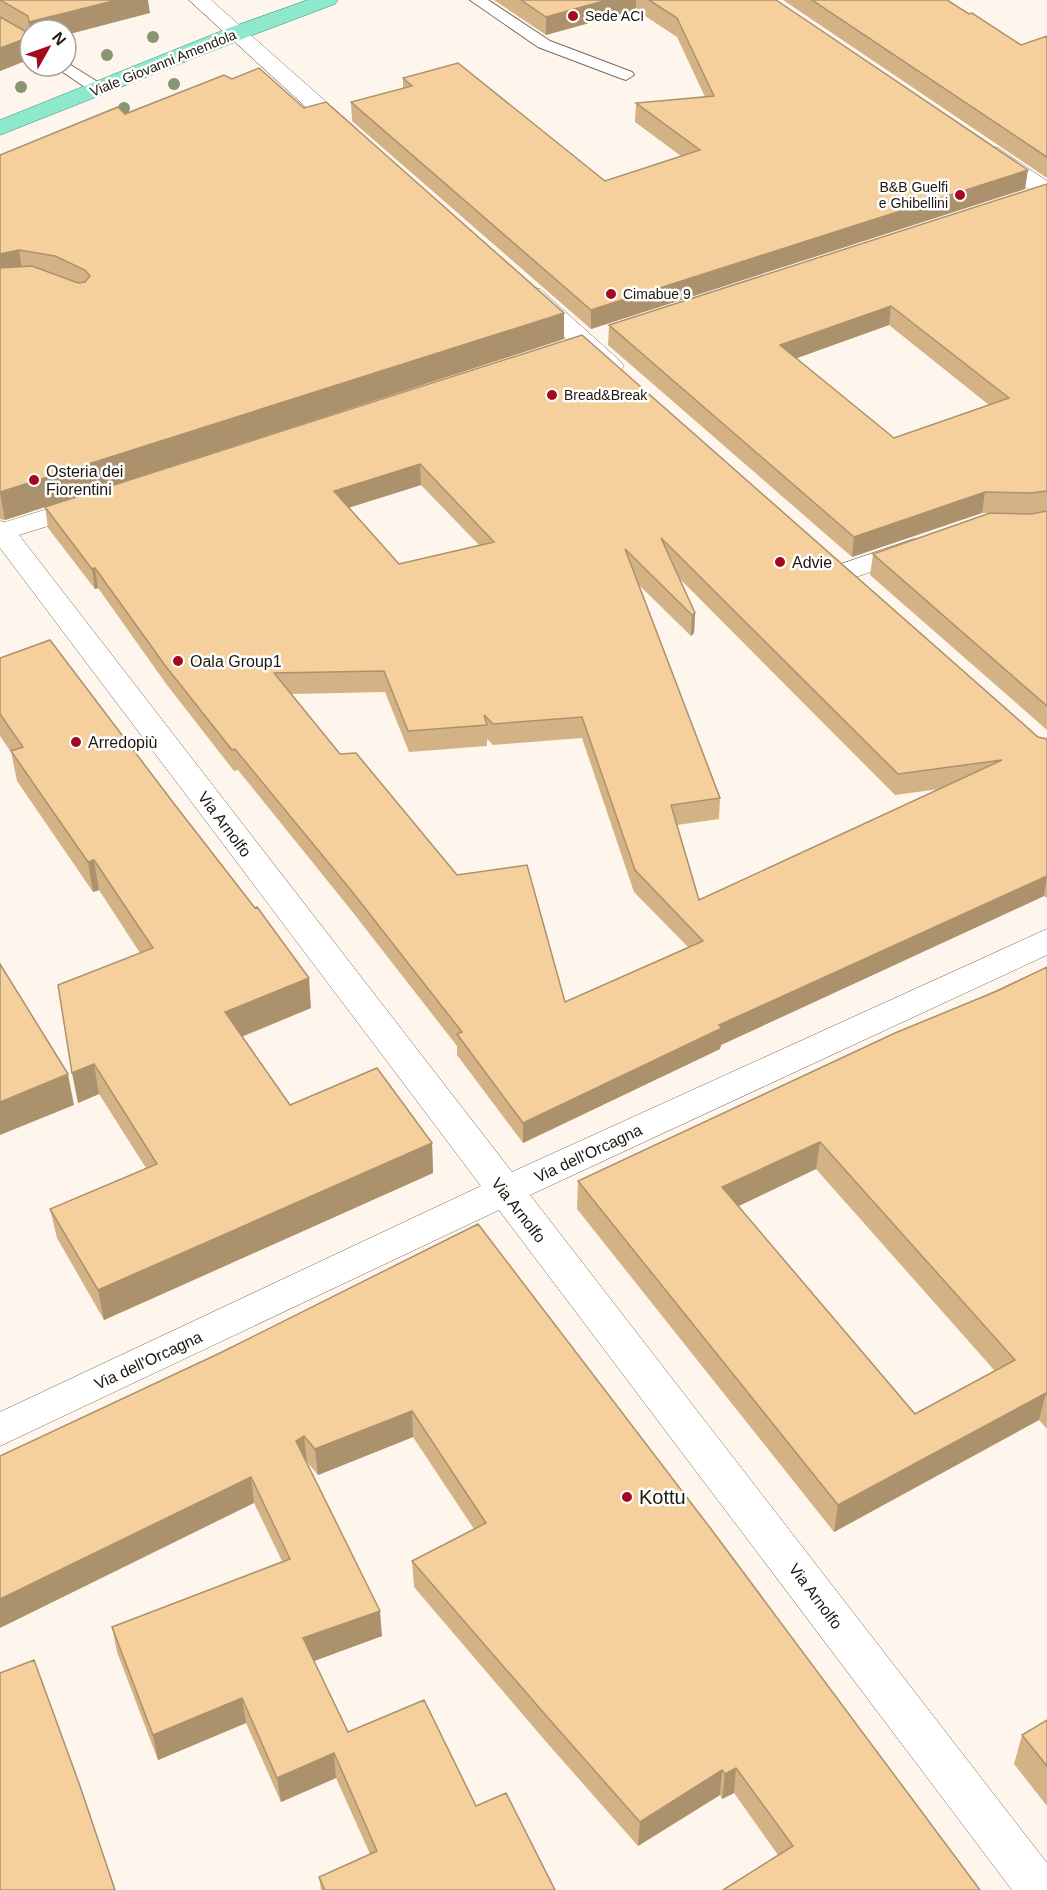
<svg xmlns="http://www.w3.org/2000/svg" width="1047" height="1890" font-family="Arial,sans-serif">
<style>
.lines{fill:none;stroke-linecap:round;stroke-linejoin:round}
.service-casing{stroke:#7b6b56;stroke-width:2}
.minor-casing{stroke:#7b6b56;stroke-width:1}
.primary-casing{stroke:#359576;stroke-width:1}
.service{fill:#fff;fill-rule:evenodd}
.minor{fill:#fff;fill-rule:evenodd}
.primary{fill:#8de8ce;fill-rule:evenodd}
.tree{fill:#889572}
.wall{fill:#d3b286;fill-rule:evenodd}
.shaded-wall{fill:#ac916d}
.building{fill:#f5cf9c;stroke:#ac916d;stroke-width:1.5;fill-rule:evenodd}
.poi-dot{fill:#a40920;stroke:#fff;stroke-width:2}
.labels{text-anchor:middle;stroke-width:5;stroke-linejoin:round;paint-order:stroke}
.far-poi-label{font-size:14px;fill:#1e180f;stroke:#fff;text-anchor:start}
.far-street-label{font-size:14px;fill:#1e180f;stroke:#fff}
.poi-label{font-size:16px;fill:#1e180f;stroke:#fff;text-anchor:start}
.street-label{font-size:16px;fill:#1e180f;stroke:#fff}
.near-poi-label{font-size:20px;fill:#1e180f;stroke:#fff;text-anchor:start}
</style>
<rect width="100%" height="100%" fill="#fef6ec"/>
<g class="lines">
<!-- service casing -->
<g class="service-casing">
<path id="service" d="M470 0H488L550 41 632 72 634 75 626 80 620 78 538 47Z
M66 62 104 86 106 89 104 92H92L54 66H66Z"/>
</g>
<!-- minor casing -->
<g class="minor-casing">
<path id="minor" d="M189 0H211L358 130 361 135 358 140 350 142 342 140Z
M990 146 998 148 1047 181V198L1039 196 982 158 979 153 982 148Z
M531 287 540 289 620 361 624 366 620 371 611 374 602 371 522 299 519 294 522 289Z
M90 496 100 498 104 504 100 510 19 535 512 1172 1047 929V955L530 1195 1047 1863V1890H1012L499 1210 0 1446V1412L481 1186 0 548V521L5 522Z
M914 539 924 541 928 547 924 553 845 581 835 578 831 572 835 566Z"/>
</g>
<!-- primary casing -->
<g class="primary-casing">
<path id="primary" d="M308 0H338L335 4 245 38 0 135V120L229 28Z"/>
</g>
<!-- service -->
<use href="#service" class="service"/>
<!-- minor -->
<use href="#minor" class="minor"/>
<!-- primary -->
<use href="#primary" class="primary"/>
</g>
<!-- trees -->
<g class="tree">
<circle cx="153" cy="37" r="6"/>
<circle cx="107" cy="55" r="6"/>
<circle cx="174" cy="84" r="6"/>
<circle cx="21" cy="87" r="6"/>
<circle cx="124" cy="108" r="6"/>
</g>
<!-- wall -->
<path class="wall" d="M0 0 150 13 66 30H30V59L0 71Z
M494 0H776L1025 189 591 329 352 121 351 102 403 89V78L605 181 681 156 635 122 636 103 705 97 677 37 636 10 546 35Z
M783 0H947L1021 45 1047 36V178Z
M125 114 564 339 5 520 0 519V155Z
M1047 184V730L870 575 873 554 989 513H982L852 557 608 345 609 325ZM889 325 989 405 894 438 796 358Z
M582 335 1038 737 1047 739V898L1044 896 721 1045 720 1049 523 1143 457 1055V1046L351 910 238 770 234 771 167 685 98 588 95 589 48 528 45 507ZM421 485 479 545 399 564 348 508ZM680 579 895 795 939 789 699 900 677 825 719 819 720 798 638 584 691 636 694 633 695 613ZM385 692 409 752 487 746V739L493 745 582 738 634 892 688 947 565 1002 457 875 340 754 291 694Z
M0 658 311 1008 242 1037 290 1105 432 1143 433 1173 104 1320 57 1238 50 1209 146 1168 99 1094 78 1103 140 953 99 890 93 892 17 781 11 752 0 736Z
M1047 967V1429L1039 1420 834 1532 577 1209 578 1181ZM816 1169 995 1371 915 1414 738 1206Z
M478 1224 980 1890 778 1855 734 1793 722 1799 720 1795 638 1846 548 1744 414 1587 412 1561 474 1529 413 1437 318 1475 307 1462 382 1636 314 1661 348 1732 476 1806 555 1890H321L319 1877 370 1854 336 1778 281 1802 246 1723 158 1760 117 1652 112 1627 282 1561 254 1503 220 1353Z
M1047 1720V1806L1014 1764 1022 1735Z"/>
<!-- shaded-wall -->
<path class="shaded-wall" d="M117 0H148L150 13 66 35V30H30L29 22Z
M607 0H636V10L546 35V17Z
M30 37V59L0 71V48Z
M1028 170 1025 189 591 329V310Z
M19 250 23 276 0 281V254Z
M891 306 889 325 778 365 780 345Z
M564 313V339L5 520 0 492Z
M420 464 421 485 335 512 334 491Z
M985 492 982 513 852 557 854 537Z
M95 568 98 588 95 589 92 569Z
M695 613 694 633 691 636 692 615Z
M94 860 99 890 93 892 88 862Z
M1047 876 1044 896 721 1045 720 1049 523 1143V1123L719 1025Z
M309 978 311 1008 228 1042 225 1012Z
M94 1064 99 1094 78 1103 72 1073Z
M68 1074 74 1105 0 1135V1102Z
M820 1142 816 1169 720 1215 722 1187Z
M432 1143 433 1173 104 1320 98 1290Z
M1046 1393 1039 1420 834 1532 838 1505Z
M412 1411 413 1437 318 1475 315 1449Z
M304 1436 307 1462 296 1441Z
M251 1477 254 1503 0 1628V1599Z
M380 1611 382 1636 306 1664 303 1638Z
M242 1698 246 1723 158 1760 153 1735Z
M334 1753 336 1778 281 1802 277 1778Z
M736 1768 734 1793 722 1799 725 1774Z
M722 1770 720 1795 638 1846 640 1822Z"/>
<!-- building -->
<path class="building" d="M0 0H117L29 22 28 16Z
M521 0H607L546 17Z
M649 0H776L1028 170 591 310 351 102 412 86 403 78 458 63 605 181 700 150 636 103 714 96 677 18Z
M812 0H947L969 14 972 13 1021 45 1047 36V157Z
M0 17 30 34V37L0 48Z
M259 68 304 108 326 102 564 313 0 492V268L32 266 78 283 85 282 90 276 85 270 55 256 19 250 0 254V155L118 107 125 114 224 75 232 79Z
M1047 184V491L1031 493 985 492 854 537 609 325ZM891 306 1009 398 894 438 780 345Z
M582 335 1038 737 1047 739V876L719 1025 722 1028 523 1123 457 1034 462 1032 350 889 235 749 232 750 164 664 95 568 92 569 45 507ZM420 464 494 542 399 564 334 491ZM661 538 898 774 1002 760 699 900 671 805 720 798 625 549 692 615 695 613ZM384 671 408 731 487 725 484 715 493 724 582 717 635 870 703 941 565 1002 527 865 457 875 356 753 340 754 274 673Z
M1047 511V706L873 554 990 513 1031 514Z
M50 640 175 805 255 908 257 907 309 978 225 1012 290 1105 377 1068 432 1143 98 1290 50 1209 157 1164 94 1064 72 1073 58 985 153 948 94 860 88 862 11 751 23 747 0 714V658Z
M0 964 68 1074 0 1102Z
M1047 967V1395L1046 1393 838 1505 578 1181 895 1033 997 991ZM820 1142 1015 1360 915 1414 722 1187Z
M478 1224 711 1529 980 1890H723L793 1846 736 1768 725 1774 722 1770 640 1822 549 1719 412 1561 486 1523 412 1411 315 1449 304 1436 296 1441 380 1611 303 1638 348 1732 424 1700 476 1806 506 1793 555 1890H325L319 1877 377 1851 334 1753 277 1778 242 1698 153 1735 112 1627 290 1559 251 1477 0 1599V1456L220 1353Z
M34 1660 80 1786 115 1890H0V1673Z
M1047 1720V1766L1022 1735Z"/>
<!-- markers -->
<g class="poi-dot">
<circle cx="573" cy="16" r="6"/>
<circle cx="960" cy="195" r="6"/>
<circle cx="611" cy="294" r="6"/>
<circle cx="552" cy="395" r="6"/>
<circle cx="34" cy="480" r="6"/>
<circle cx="780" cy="562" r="6"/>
<circle cx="178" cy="661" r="6"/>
<circle cx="76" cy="742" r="6"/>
<circle cx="627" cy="1497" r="6"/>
</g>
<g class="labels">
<!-- far-poi labels -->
<g class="far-poi-label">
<text x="585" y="21">Sede ACI</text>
<text x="948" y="192" text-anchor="end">B&amp;B Guelfi<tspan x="948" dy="16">e Ghibellini</tspan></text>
<text x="623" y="299">Cimabue 9</text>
<text x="564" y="400">Bread&amp;Break</text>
</g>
<!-- far-street labels -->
<g class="far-street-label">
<text transform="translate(163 63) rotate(-22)" y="5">Viale Giovanni Amendola</text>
</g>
<!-- poi labels -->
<g class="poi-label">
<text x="46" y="477">Osteria dei<tspan x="46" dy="18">Fiorentini</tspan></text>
<text x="792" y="568">Advie</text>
<text x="190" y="667">Oala Group1</text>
<text x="88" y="748">Arredopiù</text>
</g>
<!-- street labels -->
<g class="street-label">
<text transform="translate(225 824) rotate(53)" y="6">Via Arnolfo</text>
<text transform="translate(588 1153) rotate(-25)" y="6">Via dell'Orcagna</text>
<text transform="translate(519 1210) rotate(52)" y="6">Via Arnolfo</text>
<text transform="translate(148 1360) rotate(-25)" y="6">Via dell'Orcagna</text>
<text transform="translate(816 1596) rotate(53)" y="6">Via Arnolfo</text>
</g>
<!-- near-poi labels -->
<g class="near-poi-label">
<text x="639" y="1504">Kottu</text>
</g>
</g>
<!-- north arrow -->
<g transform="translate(48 48) rotate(50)"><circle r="28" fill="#ffffff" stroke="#a5a39f" stroke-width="1.5"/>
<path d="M0-4.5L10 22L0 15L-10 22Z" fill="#a40920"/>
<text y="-9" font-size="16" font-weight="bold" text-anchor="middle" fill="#1e180f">N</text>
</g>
</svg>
